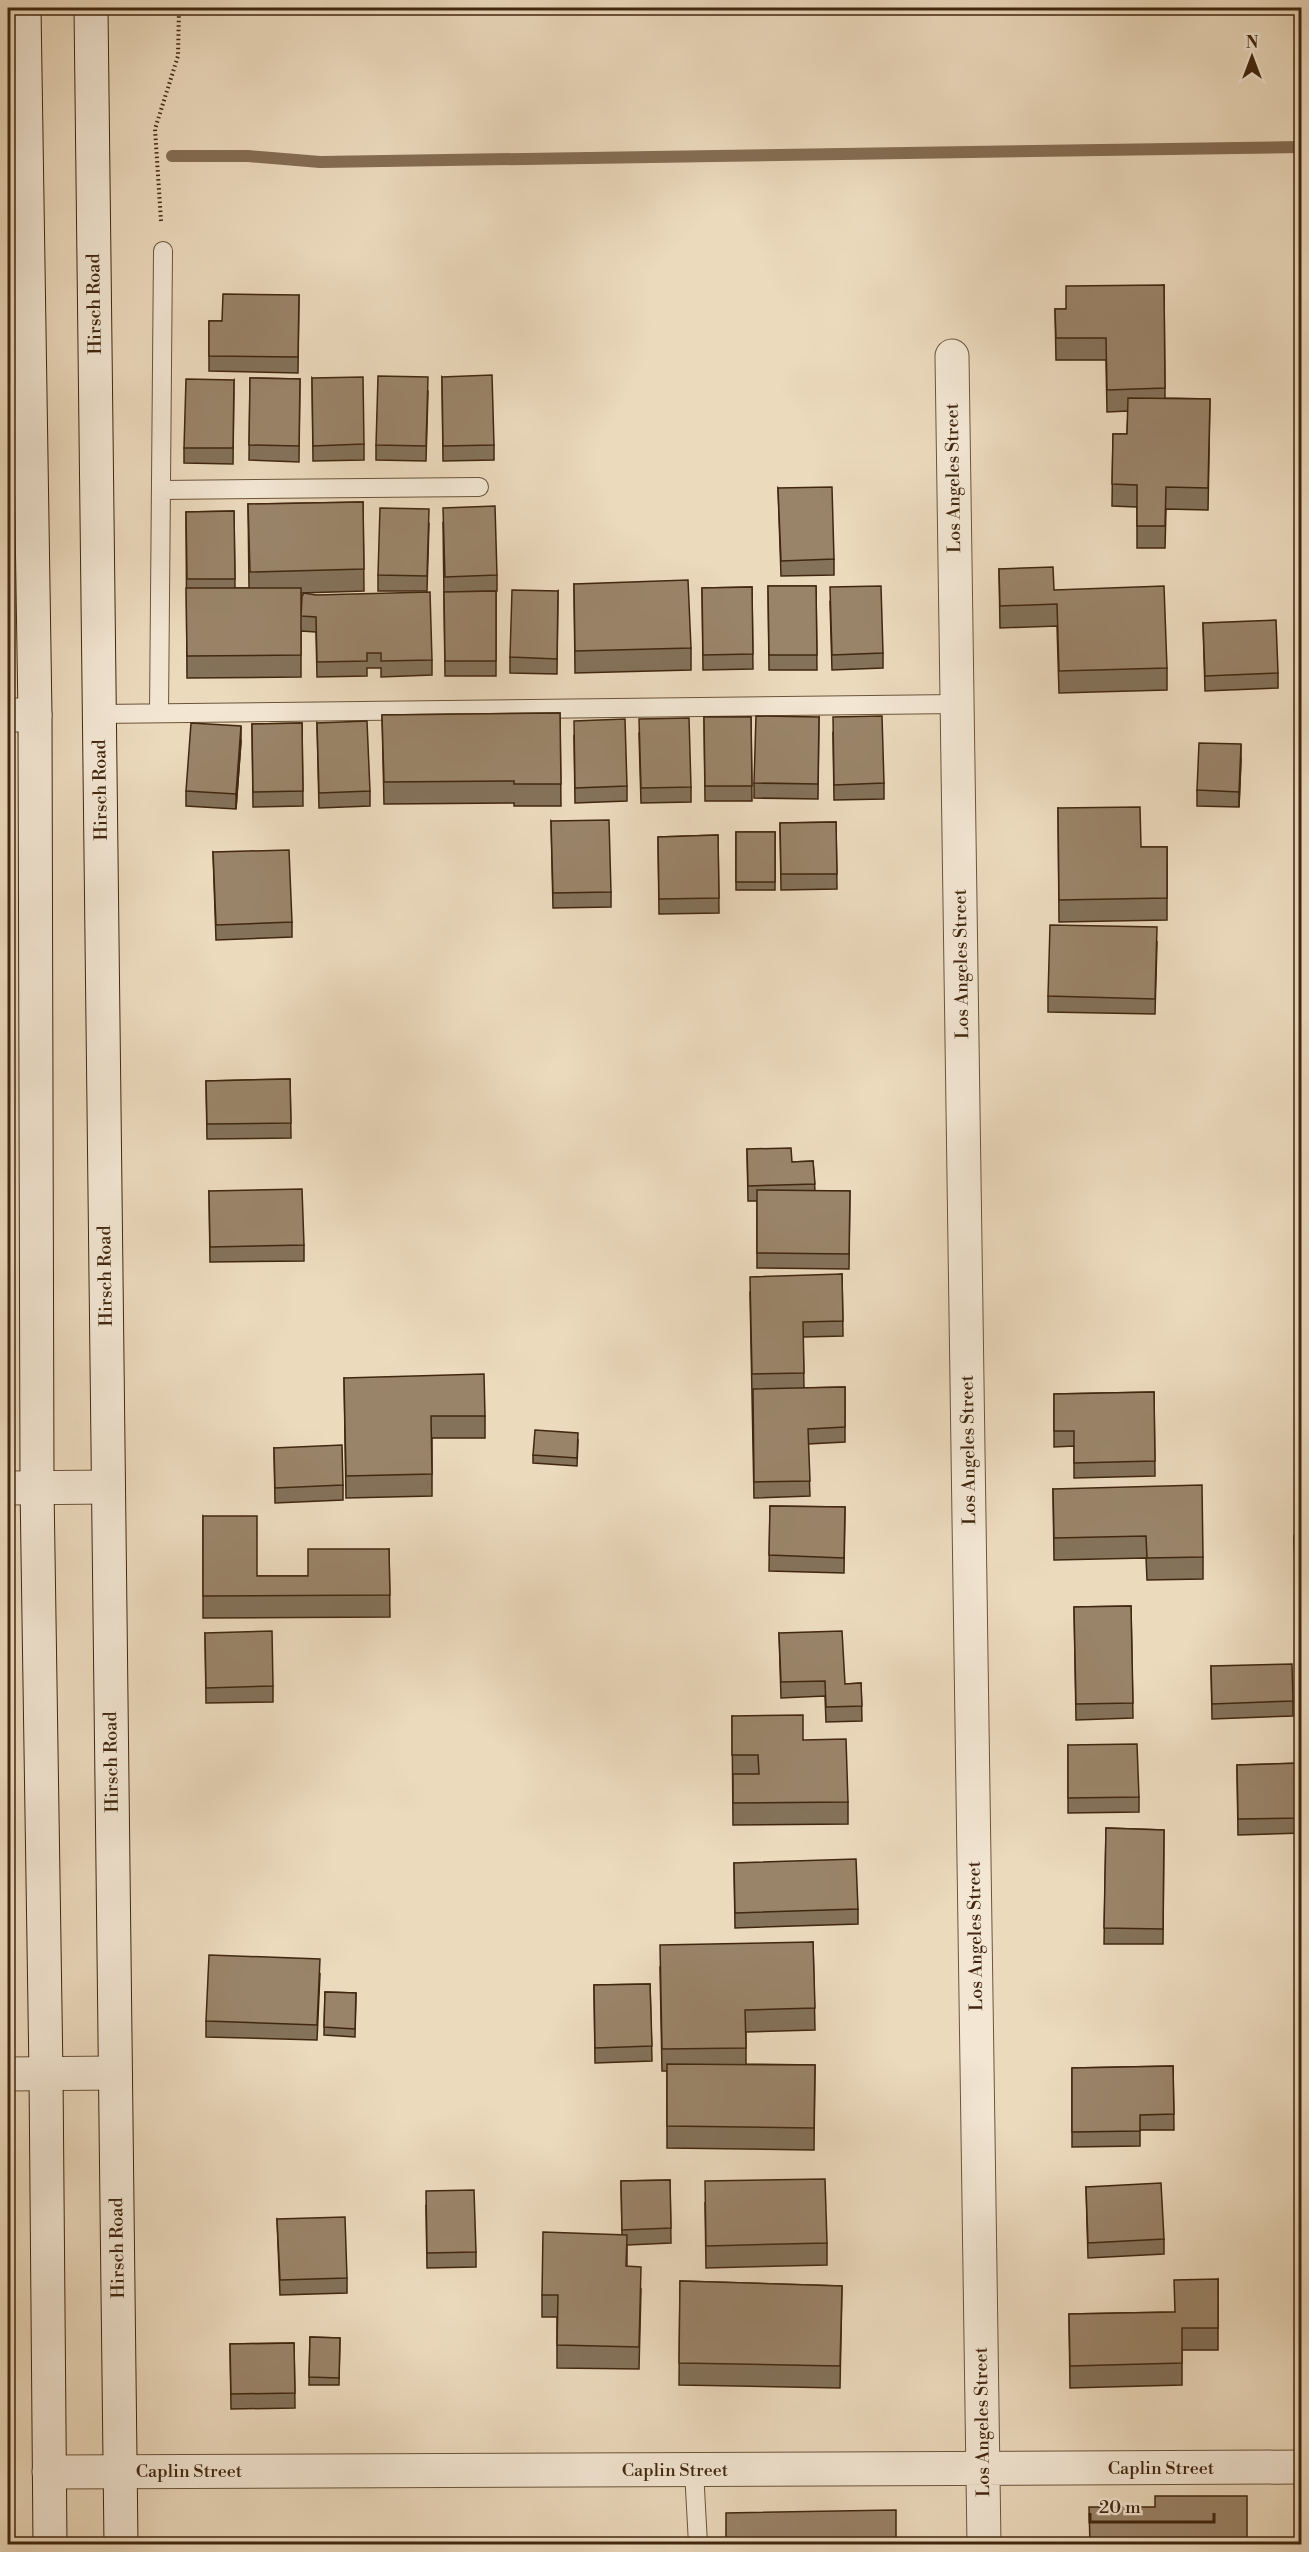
<svg xmlns="http://www.w3.org/2000/svg" width="1309" height="2552" font-family="'Libre Bodoni',serif">
<style>
.lines{fill:none;stroke-linecap:round;stroke-linejoin:round}
.stream{stroke:#856e54;stroke-width:12}
.lane-casing{stroke:#6c543a;stroke-width:20}
.street-casing{stroke:#6c543a;stroke-width:35}
.secondary-casing{stroke:#41270f;stroke-width:35}
.path{stroke:#41270f;stroke-width:4;stroke-dasharray:1.5 3;stroke-linecap:butt}
.lane{stroke:#f3e7d4;stroke-width:18}
.street{stroke:#f3e7d4;stroke-width:33}
.secondary{stroke:#f3e7d4;stroke-width:33}
.wall{fill:#84725a;stroke:#41270f;stroke-width:1.5}
.shaded-wall{fill:#6c5c4a;stroke:#41270f;stroke-width:1.5}
.building{fill:#9a8469;stroke:#41270f;stroke-width:1.5}
.labels{text-anchor:middle;stroke-width:5;stroke-linejoin:round;paint-order:stroke}
.street-label{font-size:18px;fill:#41270f;stroke:#f3e7d4}
</style>
<rect width="100%" height="100%" fill="#ecdabd"/>
<filter id="stains"><feTurbulence type="fractalNoise" baseFrequency=".00333" numOctaves="4"/><feColorMatrix values="0 0 0 0 .2 0 0 0 0 .09 0 0 0 0 .02 0 0 0 .5 -.17"/></filter>
<radialGradient id="worn" r=".72"><stop offset=".6" stop-color="#630" stop-opacity="0"/><stop offset="1" stop-color="#630" stop-opacity=".3"/></radialGradient>
<g class="lines">
<!-- stream -->
<path class="stream" d="M172 156H248L320 162 1302 147"/>
<!-- lane casing -->
<g class="lane-casing">
<path id="lane" d="M161 490 479 487
M159 713 163 251
M99 714 957 704
M694 2470 698 2544"/>
</g>
<!-- street casing -->
<g class="street-casing">
<path id="street" d="M952 356 984 2544
M8 715H35
M8 1488 108 1487
M8 2074 115 2073
M49 2472 1302 2467"/>
</g>
<!-- secondary casing -->
<g class="secondary-casing">
<path id="secondary" d="M24 8 35 715 37 1488 46 2074 50 2544
M91 8 121 2544"/>
</g>
<!-- path -->
<path class="path" d="M161 221 155 129 178 56 179 8"/>
<!-- lane -->
<use href="#lane" class="lane"/>
<!-- street -->
<use href="#street" class="street"/>
<!-- secondary -->
<use href="#secondary" class="secondary"/>
</g>
<!-- wall -->
<path class="wall" d="M1164 285 1165 398 1210 399 1208 510 1166 509 1165 548H1137V507L1112 506 1113 434H1127L1128 411 1107 412 1106 360H1056L1055 309H1066Z
M299 295 298 373 209 371V321H222Z
M442 377 494 445V460L443 461Z
M250 378 300 379 299 462 249 460Z
M312 378 364 444V460L313 461Z
M234 380 233 464 184 463V448Z
M428 392 426 461 376 460V445Z
M778 488 834 559V575L781 576Z
M363 502 364 591 301 593V615L302 596 432 660V675L381 677V668H367V676L317 677 316 632 301 631V677L187 678 186 512 234 511 235 588H249L248 504Z
M443 523 497 575V591L450 592 496 591V676H445Z
M429 524 427 591H378V575Z
M999 569 1167 668V690L1059 693 1057 626 1000 628Z
M574 584 691 648V670L575 673Z
M768 586H816L817 670H769Z
M752 587 753 669 703 670 702 588Z
M558 591 557 674 510 673V657Z
M830 602 883 653V668L832 670Z
M1203 623 1278 673V688L1205 691Z
M560 713 561 806H514V803L384 804 382 715Z
M704 717H751L752 801H705Z
M819 717 818 799 754 798V783Z
M302 723 303 806 253 807 252 724Z
M317 723 370 791V806L319 808Z
M833 733 884 783V799L834 800Z
M639 734 691 787V802L641 803Z
M574 736 627 786V801L575 803Z
M241 741 236 809 186 806V791Z
M1241 759 1239 807 1197 806V790Z
M1058 808 1141 847H1167V920L1059 922Z
M551 821 611 892V907L553 908Z
M836 822 837 889 781 890 780 823Z
M736 832H775V890H736Z
M718 835 719 913 659 914 658 837Z
M213 852 292 922V937L216 940Z
M1157 942 1155 1014 1048 1012V996Z
M290 1079 291 1138 207 1139 206 1081Z
M747 1149 792 1162 813 1161 815 1191H850L849 1269 757 1268V1201H748Z
M209 1191 304 1245V1261L210 1262Z
M842 1274 843 1336 803 1337 804 1388 845 1387V1442L808 1444 810 1496 754 1498 750 1292Z
M344 1378 485 1416V1438H432V1496L346 1498Z
M1154 1392 1155 1476 1074 1478V1446L1054 1447V1394Z
M578 1440 577 1466 533 1463V1455Z
M274 1448 343 1485V1500L275 1503Z
M1053 1489 1203 1557V1579L1147 1580 1146 1558 1054 1560Z
M770 1506 845 1507 844 1573 769 1571Z
M203 1516 257 1576H308L389 1549 390 1617 203 1618Z
M1294 1536H1302V1601H1296Z
M1131 1606 1133 1718 1076 1720 1074 1607Z
M205 1633 273 1686V1702L206 1703Z
M779 1633 845 1684 861 1683 862 1721 826 1722 825 1696 781 1698Z
M1211 1666 1293 1701V1716L1212 1719Z
M732 1716 803 1740 848 1802V1824L733 1825Z
M1068 1745 1139 1797V1812L1068 1813Z
M1302 1763V1833L1238 1835 1237 1765Z
M1106 1828 1164 1830 1163 1944H1104Z
M734 1863 858 1909V1924L735 1928Z
M813 1942 815 2030 746 2032V2064L815 2065 814 2150 667 2148V2071H662L660 1967Z
M320 1974 317 2040 206 2037V2021Z
M650 1984 652 2061 595 2063 594 1985Z
M325 1992 356 1993 355 2037 324 2035Z
M1173 2066 1174 2130H1140V2146L1072 2147V2068Z
M670 2180 671 2243 627 2245V2266L641 2289 639 2369 557 2368V2317H542V2295L622 2234 621 2181Z
M1086 2187 1164 2239V2254L1088 2258Z
M705 2203 827 2243V2265L706 2268Z
M426 2206 476 2252V2267L427 2268Z
M277 2219 347 2278V2293L280 2295Z
M1218 2279V2350H1182V2385L1070 2388 1069 2314 1174 2312Z
M680 2281 842 2286 840 2388 679 2385Z
M310 2337 340 2338 339 2385H309Z
M294 2343 295 2408 231 2409 230 2344Z"/>
<!-- shaded-wall -->
<path class="shaded-wall" d="M241 726V741L236 809V794Z
M1241 744V759L1239 807V792Z"/>
<!-- building -->
<path class="building" d="M1164 285 1165 388 1107 390 1106 338H1056L1055 309H1066V286Z
M223 294 299 295 298 357 209 356V321H222Z
M492 375 494 445 443 446 442 377Z
M378 376 428 377 426 446 376 445Z
M363 377 364 444 313 446 312 378Z
M250 378 300 379 299 446 249 445Z
M186 379 234 380 233 448H184Z
M1128 398 1210 399 1208 488 1166 487 1165 526H1137V485L1112 484 1113 434H1127Z
M832 487 834 559 781 561 778 488Z
M363 502 364 569 250 572 248 504Z
M495 506 497 575 445 577 443 508Z
M380 508 429 509 427 576 378 575Z
M234 511 235 579H187L186 512Z
M1053 567 1054 590 1164 586 1167 668 1059 671 1057 604 1000 606 999 569Z
M688 580 691 648 575 651 574 584Z
M768 586H816L817 655H769Z
M881 586 883 653 832 655 830 587Z
M752 587 753 654 703 655 702 588Z
M186 588H301V655L187 656Z
M512 590 558 591 557 659 510 657Z
M496 591V661H445L444 592Z
M430 592 432 660 381 661V653H367V661L317 662 316 617 301 616 302 596 304 593 316 595Z
M1276 620 1278 673 1205 676 1203 623Z
M560 713 561 784H514V781L384 782 382 715Z
M756 716 819 717 818 784 754 783Z
M882 716 884 783 834 785 833 717Z
M704 717H751L752 786H705Z
M689 718 691 787 641 788 639 719Z
M625 719 627 786 575 788 574 721Z
M367 721 370 791 319 793 317 723Z
M191 723 241 726 236 794 186 791Z
M302 723 303 791 253 792 252 724Z
M1199 743 1241 744 1239 792 1197 790Z
M1140 807 1141 847H1167V898L1059 900 1058 808Z
M609 820 611 892 553 893 551 821Z
M836 822 837 874H781L780 823Z
M736 832H775V882H736Z
M718 835 719 898 659 899 658 837Z
M289 850 292 922 216 925 213 852Z
M1050 925 1157 927 1155 999 1048 996Z
M290 1079 291 1123 207 1124 206 1081Z
M791 1148 792 1162 813 1161 815 1184 748 1186 747 1149Z
M302 1189 304 1245 210 1247 209 1191Z
M757 1190 850 1191 849 1254 757 1253Z
M842 1274 843 1321 803 1322 804 1373 752 1374 750 1277Z
M484 1374 485 1416H431L432 1474 346 1476 344 1378Z
M845 1387V1427L808 1429 810 1481 754 1482 753 1389Z
M1154 1392 1155 1461 1074 1463V1431H1054V1394Z
M535 1430 578 1433 577 1458 533 1455Z
M342 1445 343 1485 275 1488 274 1448Z
M1202 1485 1203 1557 1147 1558 1146 1536 1054 1538 1053 1489Z
M770 1506 845 1507 844 1558 769 1555Z
M203 1516H257V1576H308V1549H389L390 1595 203 1596Z
M1294 1536H1302V1586H1296Z
M1131 1606 1133 1703 1076 1704 1074 1607Z
M272 1631 273 1686 206 1688 205 1633Z
M842 1631 845 1684 861 1683 862 1706 826 1707 825 1681 781 1682 779 1633Z
M1292 1664 1293 1701 1212 1704 1211 1666Z
M803 1715V1740L846 1739 848 1802 733 1803V1774H759L758 1755H732V1716Z
M1137 1744 1139 1797 1068 1798V1745Z
M1302 1763V1818L1238 1819 1237 1765Z
M1106 1828 1164 1830 1163 1929 1104 1928Z
M856 1859 858 1909 735 1913 734 1863Z
M813 1942 815 2008 745 2010 746 2048 662 2049 660 1945Z
M209 1955 320 1959 317 2025 206 2021Z
M650 1984 652 2046 595 2048 594 1985Z
M325 1992 356 1993 355 2029 324 2027Z
M667 2064 815 2065 814 2128 667 2126Z
M1173 2066 1174 2114 1140 2115V2131L1072 2132V2068Z
M825 2179 827 2243 706 2246 705 2181Z
M670 2180 671 2228 622 2230 621 2181Z
M1161 2183 1164 2239 1088 2243 1086 2187Z
M474 2190 476 2252 427 2253 426 2191Z
M345 2217 347 2278 280 2280 277 2219Z
M543 2232 627 2235 626 2266 641 2267 639 2347 557 2345 558 2295H542Z
M1218 2279V2328H1182V2363L1070 2366 1069 2314 1175 2312 1174 2280Z
M680 2281 842 2286 840 2366 679 2363Z
M310 2337 340 2338 339 2378 309 2377Z
M294 2343 295 2393 231 2394 230 2344Z
M1155 2496H1247V2544H1090L1089 2507H1155Z
M896 2510V2544H726V2513Z"/>
<g class="labels">
<!-- street labels -->
<g class="street-label">
<text transform="translate(94 304) rotate(-91)" y="6">Hirsch Road</text>
<text transform="translate(953 478) rotate(-91)" y="6">Los Angeles Street</text>
<text transform="translate(100 790) rotate(-91)" y="6">Hirsch Road</text>
<text transform="translate(961 964) rotate(-91)" y="6">Los Angeles Street</text>
<text transform="translate(105 1276) rotate(-91)" y="6">Hirsch Road</text>
<text transform="translate(968 1450) rotate(-91)" y="6">Los Angeles Street</text>
<text transform="translate(111 1762) rotate(-91)" y="6">Hirsch Road</text>
<text transform="translate(975 1936) rotate(-91)" y="6">Los Angeles Street</text>
<text transform="translate(117 2248) rotate(-91)" y="6">Hirsch Road</text>
<text transform="translate(982 2422) rotate(-91)" y="6">Los Angeles Street</text>
<text x="1161" y="2474">Caplin Street</text>
<text x="675" y="2476">Caplin Street</text>
<text x="189" y="2477">Caplin Street</text>
</g>
</g>
<!-- margin -->
<rect width="1309" height="2552" fill="none" stroke="#ecdabd" stroke-width="30"/>
<rect x="9" y="9" width="1291" height="2534" fill="none" stroke="#41270f" stroke-width="3"/>
<rect x="15" y="15" width="1279" height="2522" fill="none" stroke="#41270f" stroke-width="1.5"/>
<!-- north arrow -->
<g transform="translate(1252 57)" stroke="#f3e7d4" stroke-width="4.5" paint-order="stroke">
<path d="M0-4.5L10 22L0 15L-10 22Z" fill="#41270f"/>
<text y="-9" font-size="16" font-weight="bold" text-anchor="middle" fill="#41270f">N</text>
</g>
<!-- scale -->
<path d="M1090 2513v9h124v-9" fill="none" stroke="#41270f" stroke-width="3"/>
<text x="1099" y="2513" font-size="18" fill="#41270f" stroke="#f3e7d4" stroke-width="4.5" paint-order="stroke">20 m</text>
<rect width="100%" height="100%" filter="url(#stains)"/>
<rect width="100%" height="100%" fill="url(#worn)"/>
</svg>
